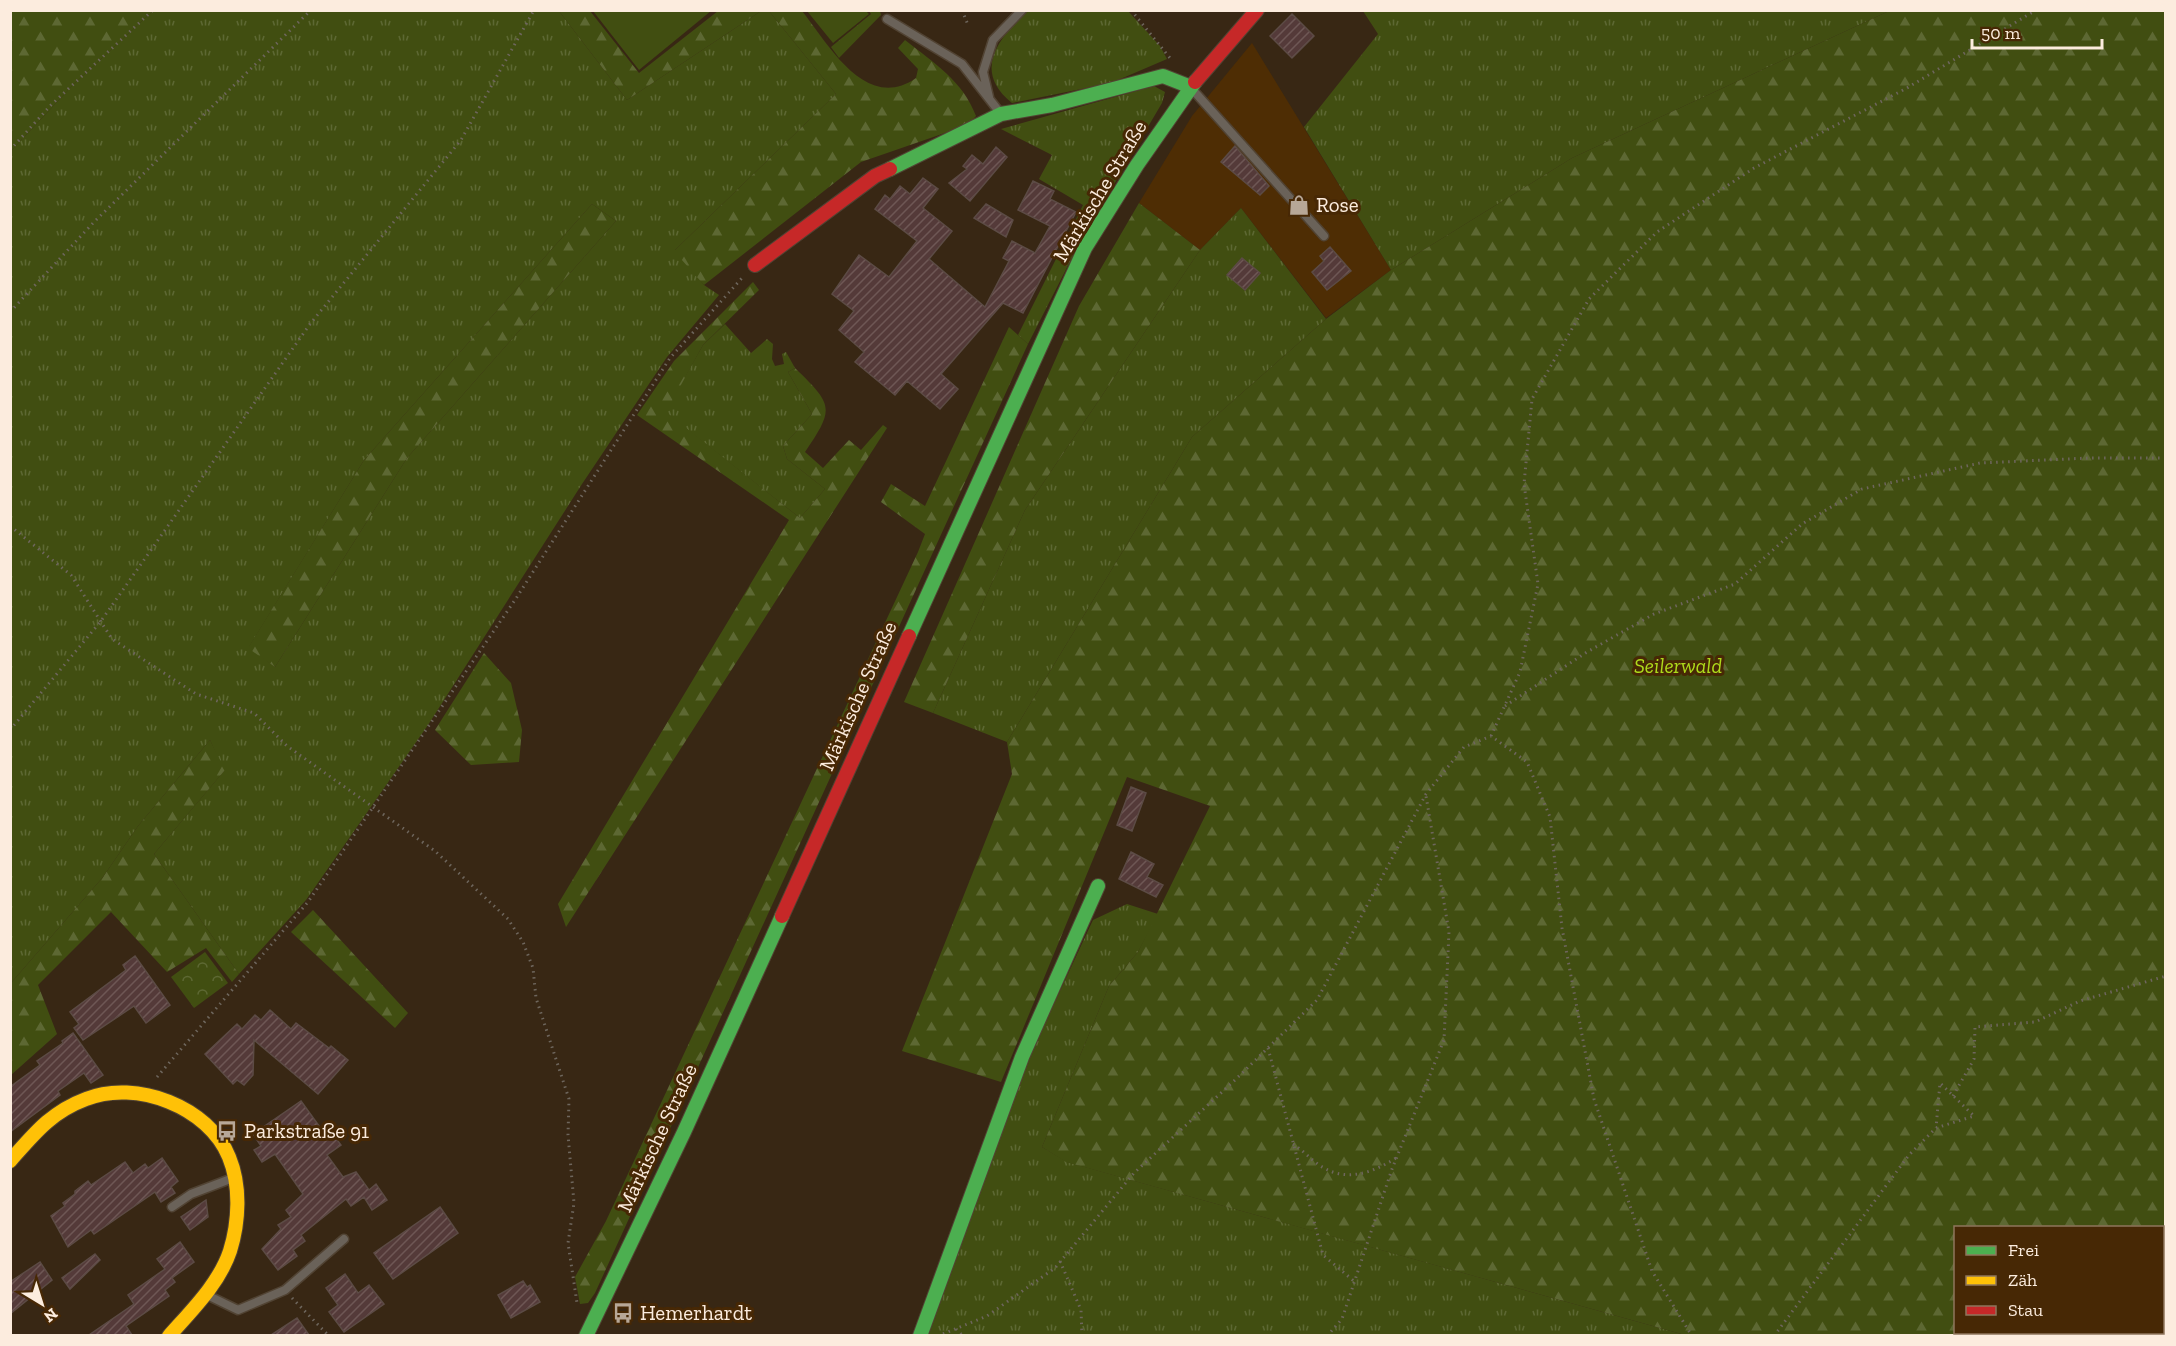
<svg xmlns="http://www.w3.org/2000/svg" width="2176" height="1346" font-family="'Zilla Slab',serif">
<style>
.built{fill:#4e2d04}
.grass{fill:url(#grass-tufts);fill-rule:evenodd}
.forest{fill:url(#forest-firs);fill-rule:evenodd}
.park{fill:url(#park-crowns)}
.garden{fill:#414e11}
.building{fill:url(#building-hatch);stroke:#5c4b45;stroke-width:1.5}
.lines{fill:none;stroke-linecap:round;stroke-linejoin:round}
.lane-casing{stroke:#514333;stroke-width:11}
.fast-casing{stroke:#514333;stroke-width:16}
.slow-casing{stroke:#514333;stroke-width:16}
.jam-casing{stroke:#514333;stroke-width:16}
.path{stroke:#6e665d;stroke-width:3;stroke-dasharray:1.5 4.5;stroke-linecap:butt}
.lane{stroke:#6a6259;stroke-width:8}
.fast{stroke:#4caf50;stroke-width:14}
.slow{stroke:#ffc107;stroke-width:14}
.jam{stroke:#c62828;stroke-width:14}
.labels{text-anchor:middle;stroke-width:6;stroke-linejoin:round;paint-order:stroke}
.street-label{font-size:21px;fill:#fcecde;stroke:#472805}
.poi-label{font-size:21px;fill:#fcecde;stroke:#472805;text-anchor:start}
.park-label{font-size:21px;font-style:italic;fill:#aeda1b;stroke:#472805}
</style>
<defs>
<pattern id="grass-tufts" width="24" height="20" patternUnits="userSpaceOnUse" patternTransform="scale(1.5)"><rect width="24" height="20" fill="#414e11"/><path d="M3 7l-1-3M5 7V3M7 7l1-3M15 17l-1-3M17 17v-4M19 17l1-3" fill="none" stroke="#5d6833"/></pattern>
<pattern id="forest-firs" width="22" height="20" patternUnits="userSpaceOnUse" patternTransform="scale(1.5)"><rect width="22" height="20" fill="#414e11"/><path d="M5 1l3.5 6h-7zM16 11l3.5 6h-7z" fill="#5d6833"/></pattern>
<pattern id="park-crowns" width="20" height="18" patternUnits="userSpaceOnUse" patternTransform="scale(1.5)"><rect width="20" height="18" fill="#414e11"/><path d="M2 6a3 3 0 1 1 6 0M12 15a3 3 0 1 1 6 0" fill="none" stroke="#5d6833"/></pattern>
<pattern id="building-hatch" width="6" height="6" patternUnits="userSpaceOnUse" patternTransform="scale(1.5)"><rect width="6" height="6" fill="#543a39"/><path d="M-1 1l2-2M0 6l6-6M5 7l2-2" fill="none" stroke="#6e5755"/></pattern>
</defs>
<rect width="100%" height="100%" fill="#382714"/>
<!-- built -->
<path class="built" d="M1252 43 1391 270 1326 318 1241 208 1200 250 1139 203 1192 116Z"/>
<!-- grass -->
<path class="grass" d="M153 11H559L627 100 761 11H769L836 94 675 250 704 285 719 295 667 357 582 484 428 725 306 900 239 974 154 854 224 771 210 740 138 826 103 877 11 983V151L74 84ZM592 204 616 221 407 458 275 667 249 647 364 460Z
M869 11H880L881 15 839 58 831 47 871 14Z
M1028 11H1128L1160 46 1167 59 1111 83 1012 103C972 71 998 38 1028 11Z
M1363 11H1889L1572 158 1391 270 1304 127 1378 34Z
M1154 86 1165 92 1162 103 1080 242 1028 344 1018 335 1083 205 1039 179 1052 155 1001 129Z
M1241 208 1326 319 1192 437 1007 742 933 713 1025 510 1200 250Z
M725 324 751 353 767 339 773 344 772 359 775 366 784 364 782 354 786 352 795 368 788 372 812 414 783 446 787 459 825 489 800 518 665 412 703 345Z
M1127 904 1158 914 1138 952 1109 986 1042 1147 1067 1162 1685 1335 928 1336 1031 1053 1093 920Z"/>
<!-- forest -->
<path class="forest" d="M11 10H153V11L74 84 11 151Z
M559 11H590L639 73 718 11H761L627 100Z
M769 11H802C829 45 866 113 916 78L918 69 898 48 905 40C934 63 963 81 976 116L968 125 861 162 704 285 674 251 836 94Z
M1889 11H2165V1335H1685L1066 1162 1042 1147 1109 986 1138 952 1210 806 1127 777 1001 1082 902 1051 1012 774 1007 742 1192 437 1326 319 1391 270 1572 158ZM1956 1228H2162V1332H1956Z
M1139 203 1200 250 1025 510 933 713 904 702 1079 306Z
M592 204 616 221 407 458 275 667 248 648 364 460Z
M753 282 759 290 703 345 666 412 800 518 825 489 787 459 783 446 812 414 788 372 795 368C833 405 835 408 805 452L823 468 849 440 861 450 883 425 887 428 566 927 558 904 789 520 637 415 674 361Z
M1009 327 1028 344 595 1293 588 1303 580 1304 575 1277 606 1221 918 552 925 534 881 502 891 484 925 506Z
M484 653 511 683 522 730 519 762 471 765 435 730Z
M210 740 225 770 154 854 239 974 232 982 206 948 167 972 111 912 38 985 57 1034 11 1075V983L103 877 138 826Z
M313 910 408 1013 395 1028 291 932Z"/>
<!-- park -->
<path class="park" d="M205 952 228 983 194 1008 171 977Z"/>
<!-- garden -->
<path class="garden" d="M593 11H711L639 70Z
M807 11H866L869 14 833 43Z"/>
<!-- building -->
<path class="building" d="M1292 14 1314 36 1292 58 1270 36Z
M1235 146 1269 186 1260 195 1221 162Z
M996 147 1007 157 970 201 949 183 967 169 963 166 972 155 983 164Z
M923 178 938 189 923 208 952 231 929 259 985 307 1009 261 1003 258 1012 241 1035 253 1050 226 1018 210 1033 181 1054 191 1050 199 1076 212 1023 313 1003 303 941 374 958 389 940 409 907 381 895 395 855 362 864 352 839 330 854 311 832 294 859 255 889 277 917 241 875 209 885 195 890 199 900 186 910 194Z
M986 204 1013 220 1006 237 974 218Z
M1330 247 1351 271 1327 290 1312 272 1324 261 1320 256Z
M1242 258 1260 273 1245 290 1227 275Z
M1131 787 1146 793 1132 831 1117 825Z
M1131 852 1154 864 1147 877 1163 885 1156 897 1119 879Z
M135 956 170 1005 146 1023 134 1006 83 1040 74 1028 79 1024 70 1012 126 970 123 965Z
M270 1010 291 1029 296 1023 329 1048 331 1046 348 1060 318 1094 254 1040 253 1075 244 1085 237 1080 233 1084 205 1054 237 1024 242 1029 255 1015 261 1020Z
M73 1033 103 1075 91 1083 84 1073 58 1091 60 1095 10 1132V1087L40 1065 37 1061 63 1043 62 1041Z
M301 1101 327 1137 332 1133 341 1145 327 1155 343 1177 356 1172 369 1190 376 1184 387 1200 372 1210 364 1197 351 1206 346 1199 301 1235 305 1241 293 1250 297 1256 278 1270 262 1249 281 1229 278 1225 291 1217 286 1210 303 1194 275 1154 262 1162 254 1150 261 1146 253 1134Z
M162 1158 178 1181 171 1187 175 1193 161 1202 155 1192 94 1234 91 1230 68 1247 51 1216 65 1206 63 1203 75 1194V1191L88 1181 91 1185 125 1162 133 1173 145 1164 148 1168Z
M206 1200 208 1217 190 1230 181 1217Z
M440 1207 458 1233 393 1279 374 1253Z
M180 1242 194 1262 172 1278 175 1282 165 1290 169 1296 126 1326 132 1335H89L134 1304 128 1295 165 1269 157 1259Z
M95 1254 100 1260 70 1289 62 1278Z
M40 1262 52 1280 10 1314V1282Z
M345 1274 358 1293 369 1285 384 1304 344 1332 329 1312 338 1305 326 1288Z
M523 1281 527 1287 530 1285 540 1302 511 1318 498 1295Z
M297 1318 309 1335H271Z"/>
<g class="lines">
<!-- lane casing -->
<g class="lane-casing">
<path id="lane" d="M887 19 962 64 1001 114
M1192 89 1324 236
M989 97 983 72 993 40 1022 10
M172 1207 191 1194 233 1178
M207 1295 238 1310 285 1290 344 1239"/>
</g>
<!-- fast casing -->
<g class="fast-casing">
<path id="fast" d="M890 169 1001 114 1052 105 1163 76 1191 87
M909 636 1085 248 1137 165 1195 82
M586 1336 684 1132 782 916
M920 1336 1022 1057 1098 886"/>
</g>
<!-- slow casing -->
<g class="slow-casing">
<path id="slow" d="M10 1161C34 1134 51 1112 86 1099 136 1079 209 1107 229 1157 241 1186 239 1222 230 1251 219 1284 191 1311 169 1336"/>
</g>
<!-- jam casing -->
<g class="jam-casing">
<path id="jam" d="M1195 82 1257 10
M755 265 875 176 890 169
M782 916 909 636"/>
</g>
<!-- path -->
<path class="path" d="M962 10 968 25
M1131 10 1170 58
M10 150 51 105 153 10
M10 312 94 222 311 10
M10 526 71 575 112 639 196 694 254 713 287 746 435 851 508 919 523 942 533 968 536 998 569 1099 568 1135 574 1203 568 1243 577 1303
M1505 706 1587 652 1654 614 1735 584 1802 524 1862 489 1980 463 2089 458H2166
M10 730 101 621 310 324 461 140 534 10
M1491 736 1520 672 1538 584 1524 484 1532 399 1589 299 1657 232 1754 168 1907 88 2036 10
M1268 1048 1323 1255 1355 1282
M157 1077 308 902 515 600 670 358 742 278
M1953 1096 1974 1059 1975 1027 2035 1022 2080 1001 2166 976
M1293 1144C1304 1151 1313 1162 1324 1168 1348 1182 1374 1172 1396 1158
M1060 1261 1081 1310 1082 1336
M292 1298 329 1336
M956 1329 963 1336
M943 1334 987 1316 1055 1268 1134 1173 1235 1080 1317 1000 1426 794 1464 747 1491 736 1527 762 1550 817 1562 928 1594 1099 1652 1271 1692 1336
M1327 1336 1342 1319 1392 1169 1444 1040 1449 932 1426 796
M1774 1336 1909 1155 1936 1128 1974 1116 1940 1083 1936 1128"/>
<!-- lane -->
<use href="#lane" class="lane"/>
<!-- fast -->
<use href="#fast" class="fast"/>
<!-- slow -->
<use href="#slow" class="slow"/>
<!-- jam -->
<use href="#jam" class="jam"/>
</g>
<!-- icons -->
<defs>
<g id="shop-bare" transform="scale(1.62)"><path d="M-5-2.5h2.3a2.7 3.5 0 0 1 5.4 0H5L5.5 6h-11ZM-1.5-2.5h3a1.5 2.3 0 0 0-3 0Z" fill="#b7a797" stroke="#472805" stroke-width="2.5" paint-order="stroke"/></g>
<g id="bus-bare" transform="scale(1.62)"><path d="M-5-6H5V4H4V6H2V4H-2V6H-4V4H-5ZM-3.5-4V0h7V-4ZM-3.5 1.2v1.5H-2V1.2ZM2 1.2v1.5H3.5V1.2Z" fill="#b7a797" stroke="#472805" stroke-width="2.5" paint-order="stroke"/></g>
</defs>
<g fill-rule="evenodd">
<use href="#shop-bare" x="1299" y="205"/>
<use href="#bus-bare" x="227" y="1131"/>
<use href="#bus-bare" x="623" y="1313"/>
</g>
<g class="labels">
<!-- street labels -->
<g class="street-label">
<text transform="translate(1100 191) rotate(-59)" y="7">Märkische Straße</text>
<text transform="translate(858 696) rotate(-66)" y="7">Märkische Straße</text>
<text transform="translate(657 1138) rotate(-65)" y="7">Märkische Straße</text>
</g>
<!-- poi labels -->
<g class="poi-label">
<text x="1316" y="212">Rose</text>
<text x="244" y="1138">Parkstraße 91</text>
<text x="640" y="1320">Hemerhardt</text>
</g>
<!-- park labels -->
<g class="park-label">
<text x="1678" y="673">Seilerwald</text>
</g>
</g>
<!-- border -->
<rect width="2176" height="1346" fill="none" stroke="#fcecde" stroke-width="24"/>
<!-- legend -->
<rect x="1954" y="1226" width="210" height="108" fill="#472805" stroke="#8f765c" stroke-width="1.5"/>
<rect x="1966" y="1246" width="30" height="9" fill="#4caf50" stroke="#8f765c" stroke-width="1.5"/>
<text x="2008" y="1256" font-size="18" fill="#fcecde">Frei</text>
<rect x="1966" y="1276" width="30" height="9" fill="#ffc107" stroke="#8f765c" stroke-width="1.5"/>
<text x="2008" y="1286" font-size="18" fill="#fcecde">Zäh</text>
<rect x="1966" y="1306" width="30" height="9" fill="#c62828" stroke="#8f765c" stroke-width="1.5"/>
<text x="2008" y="1316" font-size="18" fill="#fcecde">Stau</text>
<!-- north arrow -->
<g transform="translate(42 1304) rotate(142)" stroke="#472805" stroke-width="4.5" paint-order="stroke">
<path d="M0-4.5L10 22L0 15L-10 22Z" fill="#fcecde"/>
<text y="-9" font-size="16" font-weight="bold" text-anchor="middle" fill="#fcecde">N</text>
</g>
<!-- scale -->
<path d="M1972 39v9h130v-9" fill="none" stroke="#fcecde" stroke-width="3"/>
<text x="1981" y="39" font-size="18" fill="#fcecde" stroke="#472805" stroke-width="4.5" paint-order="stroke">50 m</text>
</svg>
